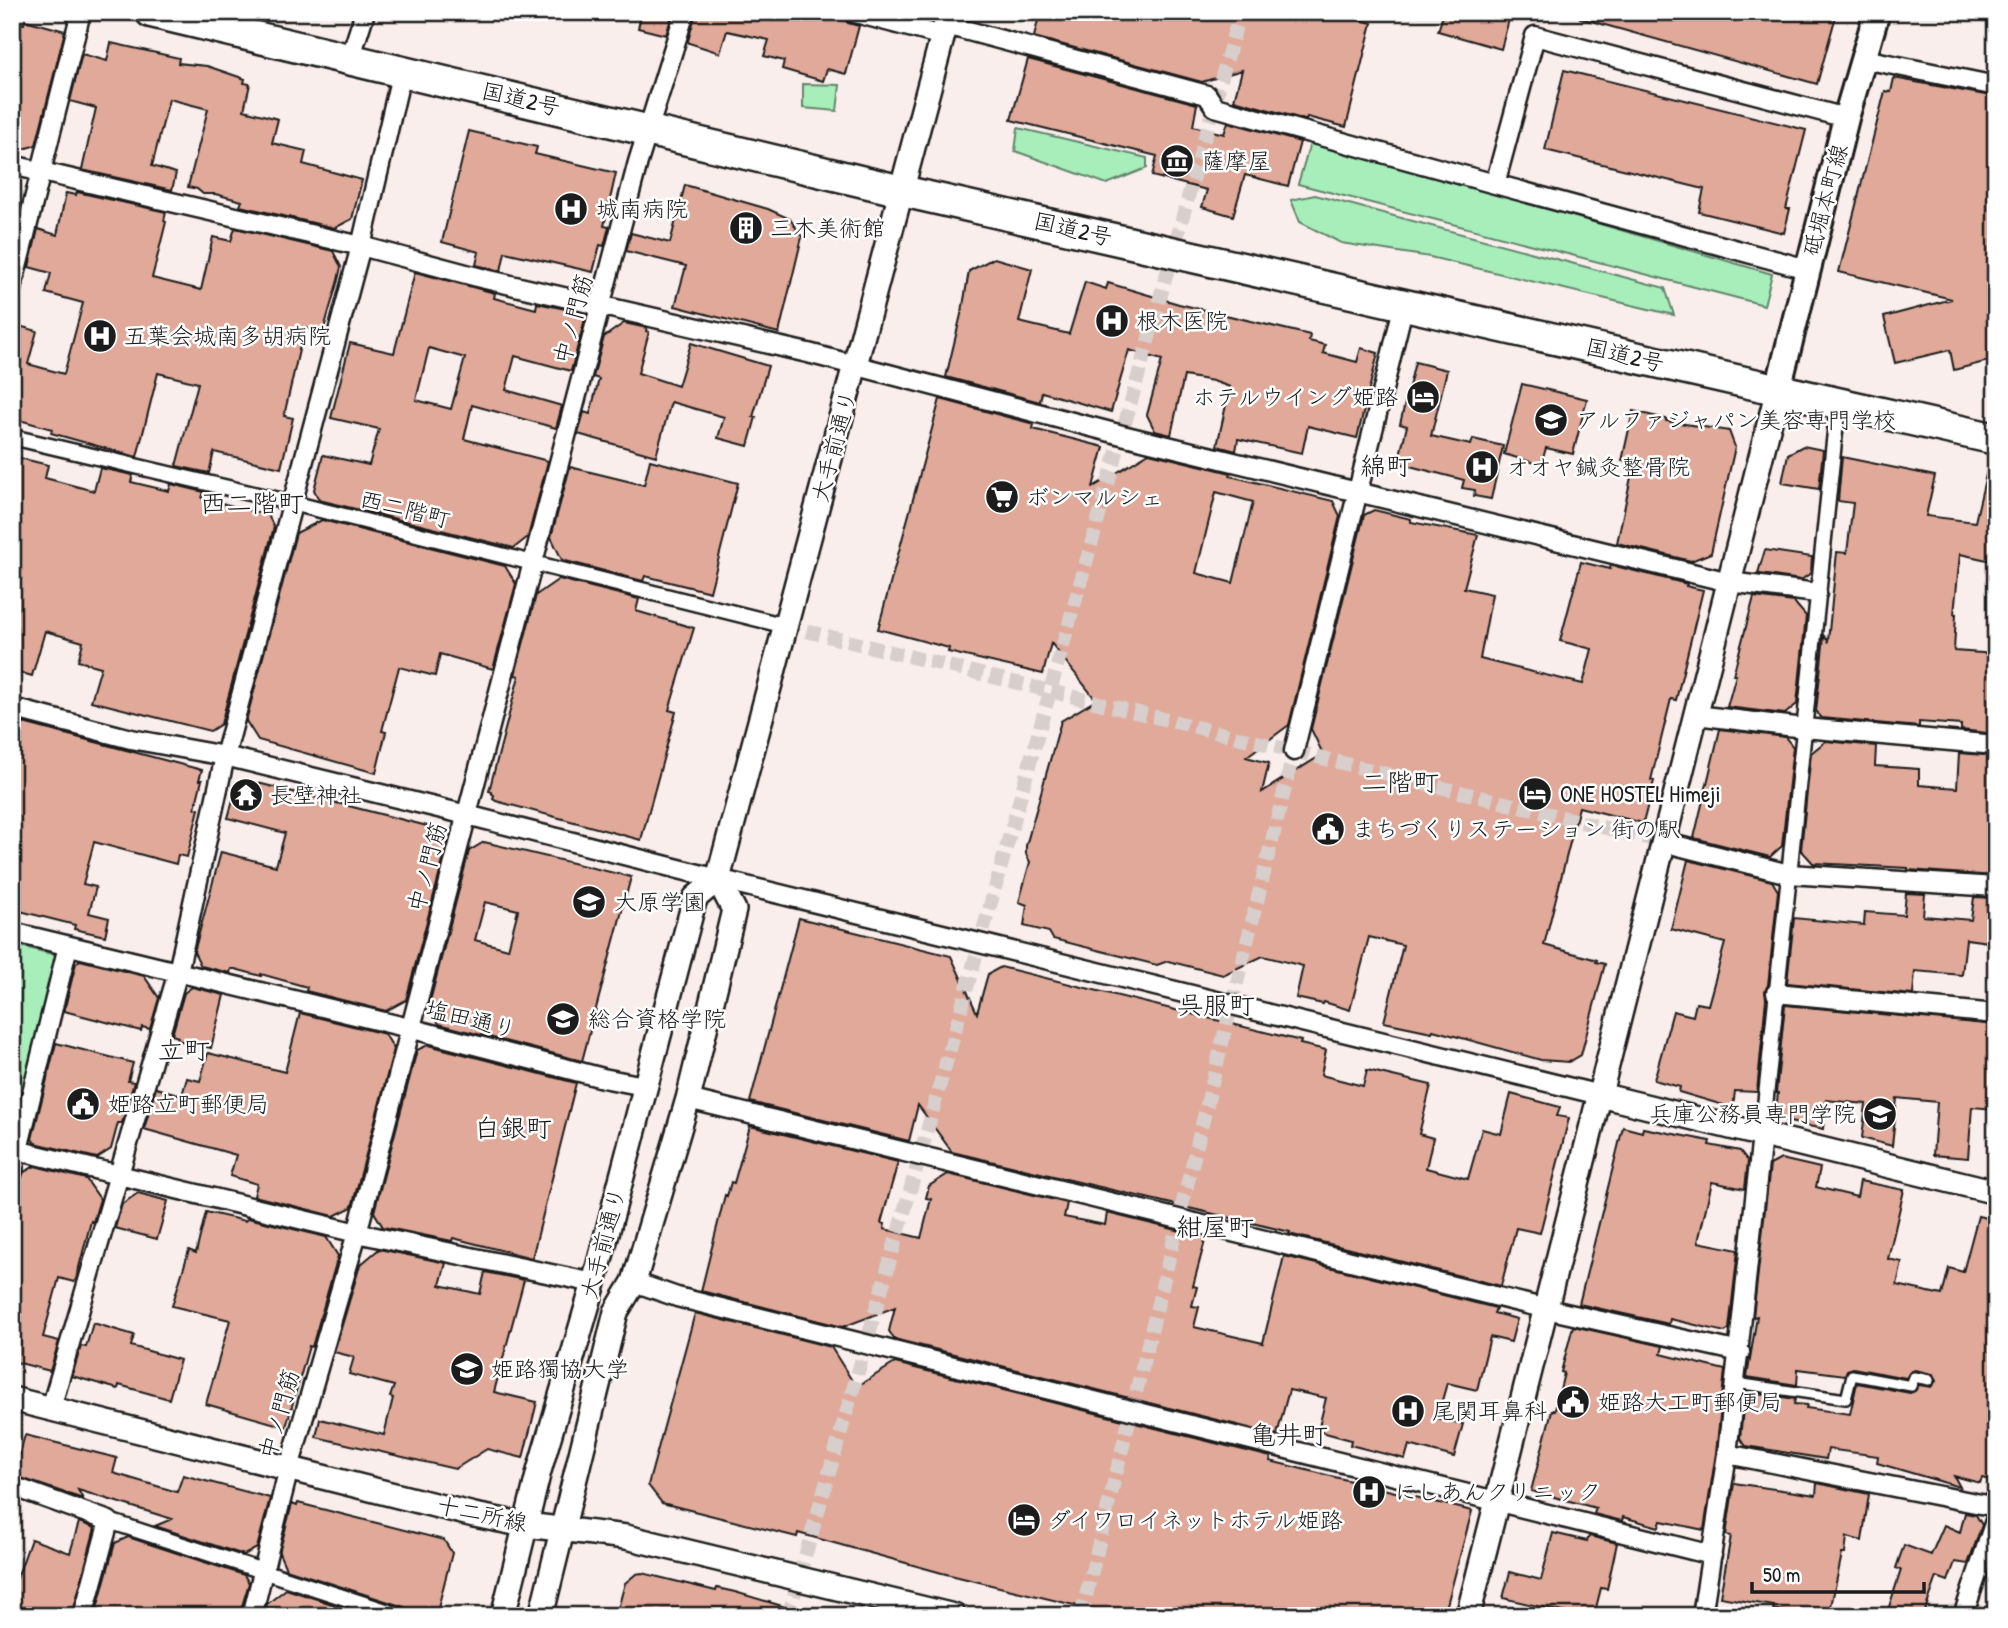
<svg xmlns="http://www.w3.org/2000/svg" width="2008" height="1628" font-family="'Patrick Hand','Klee One',sans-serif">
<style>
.green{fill:#a7eebb;stroke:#62856c;stroke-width:2}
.building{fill:#e0a999;stroke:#1c1c1c;stroke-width:2;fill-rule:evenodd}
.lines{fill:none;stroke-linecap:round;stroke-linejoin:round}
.pedestrian-tunnel{stroke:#d8cecc;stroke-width:14;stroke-dasharray:14 7;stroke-linecap:butt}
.service-casing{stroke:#1c1c1c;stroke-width:14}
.pedestrian-casing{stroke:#1c1c1c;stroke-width:19}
.minor-casing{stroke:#1c1c1c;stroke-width:23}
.tertiary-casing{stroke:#1c1c1c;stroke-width:28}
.secondary-casing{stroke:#1c1c1c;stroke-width:30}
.trunk-casing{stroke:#1c1c1c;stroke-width:35}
.service{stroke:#fff;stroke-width:9}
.pedestrian{stroke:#fff;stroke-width:14}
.minor{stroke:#fff;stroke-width:18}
.tertiary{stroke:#fff;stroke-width:23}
.secondary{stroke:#fff;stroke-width:24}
.trunk{stroke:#fff;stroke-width:30}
.labels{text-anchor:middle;stroke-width:5;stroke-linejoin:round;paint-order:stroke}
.street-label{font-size:23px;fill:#1c1c1c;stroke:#fff}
.poi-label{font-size:23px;fill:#1c1c1c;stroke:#fff;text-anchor:start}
.quarter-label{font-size:26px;fill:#1c1c1c;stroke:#fff}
</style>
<rect width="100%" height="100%" fill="#f9eeeb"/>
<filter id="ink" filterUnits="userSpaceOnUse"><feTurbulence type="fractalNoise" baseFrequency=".0143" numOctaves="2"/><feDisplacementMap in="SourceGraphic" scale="14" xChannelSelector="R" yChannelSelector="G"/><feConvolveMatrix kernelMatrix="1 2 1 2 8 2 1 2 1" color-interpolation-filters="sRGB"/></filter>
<g filter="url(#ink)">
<!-- green -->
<path class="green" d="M803 84 840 85 837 111 803 108Z
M1018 128 1147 158V168L1107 184 1015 151Z
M1311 140 1772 274 1764 305 1298 184Z
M1315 195 1665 288 1674 315 1430 257 1341 243 1300 222 1291 200Z
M12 944 56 955 13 1131H12Z"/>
<!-- building -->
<path class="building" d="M642 12H673L666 35 638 28Z
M696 12H800L817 17 819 12H827L842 16 848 23 859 26 846 74 827 69 823 81 782 69 784 61 764 56 769 40 727 31 720 53 689 43 688 41Z
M1040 12H1330L1372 23 1346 127 1307 117 1306 120 1234 100 1242 70 1202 82 1034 37Z
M1444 12H1511L1501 49 1438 31Z
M1581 12H1837L1817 84 1580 18Z
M25 20 65 31 36 145 12 153V21L24 24Z
M111 43 179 58 178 63 207 66 245 79 244 83 250 84 244 110 278 119 272 143 306 151 303 164 362 180 352 219 335 228 240 206 242 201 215 194H203L197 189 188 187 208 109 169 99 152 166 176 173 172 190 82 170 96 108 70 101 82 54 107 61Z
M1028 59 1197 104 1193 126 1224 134 1228 122 1300 142 1288 186 1245 175 1233 216 1202 207 1207 190 1152 176 1157 156 1011 120Z
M1564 70 1806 130 1786 209H1790L1784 233 1699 212 1704 189 1545 150Z
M1894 78 1996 97V359L1954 370 1950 350 1895 363 1884 317 1952 299 1839 272 1885 91 1891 92Z
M469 131 537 147 535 154 616 173 604 226 609 227 604 246 600 245 593 272 505 252 501 271 476 265 479 252 442 242Z
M685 185 768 209 790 219 802 237 779 333 675 306 686 266 626 251 631 233 670 243Z
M77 192 166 212 164 221 166 222 152 278 201 290 213 237 231 241 235 228 333 251 341 267 338 280 323 332 304 328 284 416 293 418 281 468 214 452 209 473 176 466 198 383 158 373 137 457 51 433 52 429 12 418V324L37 331 28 364 64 374 83 303 46 293 51 273 29 267 38 229 57 235 66 193 76 195Z
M994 258 1032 269 1019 322 1069 334 1085 282 1106 289 1108 283 1179 304 1310 335 1309 341 1325 345 1323 353 1357 362 1361 348 1378 353 1357 438 1308 426 1302 453 1238 439 1236 451 1217 446 1230 387 1213 381 1184 376 1171 435 1155 431 1147 415 1162 360 1129 350 1111 412 1042 392 1040 402 946 377 963 306 969 271Z
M415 272 495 293 494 298 536 309 537 303 580 312 585 319 571 371 515 356 506 390 562 406 556 428 472 405 464 439 548 461 528 537 514 548 319 500 314 490 323 455 369 465 379 429 331 418 350 343 394 353ZM429 348 465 358 451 409 416 400Z
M624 323 647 328 646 331 649 332 638 373 678 386 691 343 768 366 753 417H756L748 446 718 438 724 417 671 402 656 456 578 434 584 412 590 414 599 379 593 377 604 337Z
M1415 362 1447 370 1431 436 1471 445 1473 439 1503 446 1491 499 1474 496 1475 490 1462 488 1464 480 1398 463 1407 426 1400 424Z
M1522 384 1587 399 1573 454 1546 448 1541 465 1504 454Z
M940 399 1034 424 1033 429 1104 447 1093 487 1149 453 1231 473 1230 476 1333 501 1340 516 1289 725 1246 757 1269 763 1262 792 1323 754 1311 729 1364 515 1374 510 1411 519V522L1478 535 1464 588 1492 594 1480 659 1512 667 1583 684 1592 649 1560 641 1581 562 1610 569 1611 565 1687 584 1686 586 1703 590 1676 700 1671 699 1651 780 1654 781 1643 823 1579 807 1544 945 1597 960 1596 962 1605 964 1581 1055 1569 1062 1541 1060 1433 1030 1432 1032 1384 1022 1403 945 1369 937 1350 1010 1324 1002 1323 1004 1296 998 1303 966 1263 956 1223 975 1168 961 1157 965 1053 939 1049 932 1024 926 1027 905 1019 902 1030 862 1026 854V846L1061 721 1096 700 1051 643 1043 674 948 652 949 648 878 629ZM1216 492 1253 502 1233 583 1196 573Z
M1633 411 1666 419V421L1729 431 1735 447 1711 553 1691 561 1617 543 1634 463 1622 461Z
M1803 446 1823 450 1819 489 1782 483 1788 454Z
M12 456 48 465 45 478 94 491 100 468 133 475 131 482 169 491 171 484 204 492 202 498 268 515 274 527 221 724 210 731 91 701 101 667 78 661 83 642 45 631 32 676 12 670Z
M1842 457 1935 476 1926 516 1975 522 1988 466 1996 467V562L1960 554 1954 614H1956L1954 651 1996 654V734L1961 730V725L1919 722V727L1822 718 1816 712 1824 636 1828 641 1837 552 1847 553 1853 503 1838 501Z
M650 460 738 483 710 592 645 576 643 581 562 560 551 537 570 467 644 485Z
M322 520 505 566 516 584 493 669 440 654 435 676 399 667 382 731 386 732 376 773 258 740 246 721 296 533Z
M1765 550 1812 557 1811 573 1801 580 1760 574 1758 573Z
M559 579 639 599 636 611 694 628 669 710 676 712 641 840 496 801 493 799 494 795 492 794V792L489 791 519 676 515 675 536 595Z
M1754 597 1794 602 1806 616 1797 704 1785 714 1727 707 1736 675H1733Z
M23 723 202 770 199 780H202L195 808 199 809 187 857 178 855 176 864 94 842 83 884 96 887 89 913 109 918 105 936 74 929 75 925 12 909V767Z
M1720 729 1785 737 1793 747 1782 846 1770 857 1694 838Z
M1826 741 1876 746 1875 766 1919 769V785L1957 788 1959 753 1996 756V876L1908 870V868L1813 863 1801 850 1811 753Z
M258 783 439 829 448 842 406 1000 386 1011 306 991 307 987 261 974V976L235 969H231L230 973 201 966 194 952 221 852 276 866 285 833 228 818 233 800 238 801 242 785 257 789Z
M484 842 631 877 582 1061 439 1024 429 1005 469 851ZM485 902 518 910 508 949 475 940Z
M1688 860 1772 881 1778 891 1768 985 1765 991 1766 999 1757 1092 1735 1091 1733 1108 1679 1092 1680 1087 1654 1080 1673 1011 1693 1016 1696 1003 1708 1005 1725 943 1671 929Z
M1906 893 1925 894 1923 916 1971 920 1974 897 1996 898V943L1966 939 1962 975 1915 971 1913 995 1787 983 1794 918 1864 925 1865 912 1904 915Z
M799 918 951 956 977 1013 988 974 1001 967 1301 1041 1300 1044 1326 1050 1321 1075 1363 1086 1367 1070 1431 1085 1419 1134 1433 1138 1426 1168 1468 1179 1482 1129 1501 1134 1511 1094 1560 1107 1557 1116 1569 1118 1540 1233 1516 1228 1501 1286 1289 1234 1290 1232 952 1152 918 1105 909 1141 750 1102Z
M80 960 144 976 159 998 150 1029 142 1027 141 1031 64 1011 76 963Z
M192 987 224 995 211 1048 177 1040 178 1037 172 1035 184 993Z
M1785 1005 1996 1025 1995 1109 1972 1107 1968 1158 1933 1155 1937 1102 1897 1098 1892 1146 1862 1138 1866 1104 1826 1100 1823 1129 1785 1121 1776 1111 1778 1093H1776Z
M300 1013 385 1034 394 1049 352 1207 334 1216 254 1196 257 1184 230 1176 236 1155 144 1129 156 1088 182 1095 187 1078 200 1081 208 1053 285 1072Z
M56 1043 133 1063 128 1081 134 1082 122 1123H118L111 1149 97 1158 35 1143 32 1139Z
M428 1045 576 1083 532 1258 453 1238 452 1241 383 1227 374 1212 417 1050Z
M750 1126 898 1162 881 1223 885 1224 884 1229 921 1238 931 1199 926 1198 929 1186 948 1174 1067 1203 1064 1217 1105 1225 1107 1213 1206 1237 1193 1286 1197 1287 1192 1306 1199 1307 1194 1327 1263 1343 1284 1256 1496 1308 1494 1313 1517 1319 1511 1342 1490 1337 1477 1390 1447 1383 1437 1418 1463 1424 1454 1457 1409 1445 1405 1459 1350 1445 1351 1440 1318 1431 1326 1398 1289 1390 1277 1435 894 1339 889 1331 895 1307 843 1327 701 1291 725 1195 727 1196 731 1182 734 1183Z
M1623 1127 1642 1132 1643 1128 1710 1141 1709 1145 1740 1151 1748 1161 1745 1189 1712 1182 1698 1242 1738 1250 1729 1329 1725 1332 1670 1319 1669 1324 1579 1304Z
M1781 1159 1820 1168 1816 1187 1857 1197 1860 1181 1904 1190 1888 1259 1902 1262 1897 1285 1942 1295 1949 1268 1963 1272 1978 1216 1996 1220V1434L1991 1450 1996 1451V1482L1982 1478 1980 1483 1954 1476 1960 1487 1877 1463 1878 1456 1828 1449 1826 1459 1746 1446 1740 1438 1745 1391 1795 1399 1794 1404 1807 1405 1806 1408 1850 1414 1857 1383 1910 1393 1915 1391 1919 1385 1931 1387 1936 1381 1933 1374 1915 1370 1910 1372 1906 1378 1853 1368 1847 1370 1845 1375 1798 1369 1797 1385 1747 1377 1757 1316 1753 1317 1770 1165Z
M35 1166 86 1179 100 1199 93 1222 91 1221 76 1279 74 1282 59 1278 43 1337 59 1341 50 1371 12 1361V1208L18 1184 24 1172Z
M138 1193 168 1201 157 1239 115 1228 122 1204Z
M206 1212 245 1221 248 1218 326 1237 338 1256 312 1347 309 1346 286 1427 206 1404 230 1320 172 1306 189 1250 196 1253Z
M379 1249 446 1263 440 1285 480 1294 485 1272 524 1280 494 1392 537 1402 523 1458 487 1449 455 1469 316 1437 320 1419 384 1435 393 1398 390 1397 394 1386 349 1374 354 1357 334 1352 360 1265Z
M695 1313 831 1347 856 1387 895 1363 1271 1457 1270 1461 1472 1511 1444 1616H1119L942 1573 798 1533 797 1537 662 1503 648 1485Z
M93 1323 134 1335 131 1346 180 1360 169 1399 119 1385 118 1389 72 1376 81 1346 86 1347Z
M1573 1326 1663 1346 1661 1354 1725 1370 1716 1453 1704 1530 1661 1521 1659 1527 1623 1517 1622 1521 1594 1514 1596 1508 1531 1491 1552 1410H1555L1564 1373 1561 1372Z
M25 1435 117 1458 113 1473 177 1492 183 1475 270 1498 257 1548 244 1555 155 1526 172 1519 78 1490 83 1499 12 1475V1455L19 1456Z
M1734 1483 1816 1495 1817 1483 1869 1494 1862 1541 1847 1537 1845 1554H1842L1829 1616H1805L1773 1609 1774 1606 1720 1597 1731 1536 1726 1535Z
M298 1503 444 1540 452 1553 436 1616H410L409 1610 404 1607 286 1569 279 1553 292 1504 297 1506Z
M1965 1513 1976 1515 1982 1525 1968 1564 1955 1562 1948 1581 1937 1577 1923 1616H1886L1901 1570 1896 1568 1904 1545 1931 1555 1944 1525 1960 1532Z
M79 1522 95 1528 72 1616H57L39 1610 37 1616H12V1592L31 1539 70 1553Z
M1553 1533 1587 1541 1589 1536 1617 1543 1607 1589 1601 1588 1594 1616H1580L1503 1598 1510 1572 1541 1580Z
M128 1537 244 1575 249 1583 239 1616H95L115 1543Z
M642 1573 716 1591 717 1588 735 1592 799 1611V1616H616L625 1583 636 1574Z
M286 1589 369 1616H264L267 1604Z"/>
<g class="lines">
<!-- pedestrian-tunnel -->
<path class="pedestrian-tunnel" d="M786 626 1663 842
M788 1616 920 1156 1240 12
M1081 1616 1294 751"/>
<!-- service casing -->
<g class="service-casing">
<path id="service" d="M1736 1383 1846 1399 1852 1375 1911 1386 1914 1377 1929 1380"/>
</g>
<!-- pedestrian casing -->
<g class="pedestrian-casing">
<path id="pedestrian" d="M12 437 292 503 786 626
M1762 1135 1838 403
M109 1521 401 1616"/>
</g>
<!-- minor casing -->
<g class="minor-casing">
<path id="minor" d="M852 12 943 36
M946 25 1207 95 1215 107 1495 184
M350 59 365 12
M1864 59 1996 86
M12 165 361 246 485 279 808 353 1122 435 1729 582 1817 593
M1807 269 1495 184 1535 36 1846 118
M12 287 81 12
M12 708 131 739 225 756 467 815 718 879 1600 1095
M1696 715 1804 728 1996 745
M1294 751 1404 304
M1663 842 1789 874 1996 887
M12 932 409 1028 603 1078 644 1086
M1776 993 1996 1014
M688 1099 1547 1309 1740 1352
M12 1149 357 1233 594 1283
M12 1174 68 946
M634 1282 677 1297 1712 1555
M51 1408 178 972 225 756 361 246 402 71
M1727 1454 1996 1507
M12 1486 109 1521 83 1616
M252 1616 289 1468 357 1233 638 162 685 12
M1702 1616 1727 1454 1762 1135
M1963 1616 1996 1518"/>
</g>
<!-- tertiary casing -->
<g class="tertiary-casing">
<path id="tertiary" d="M1600 1095 1996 1192
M12 1399 474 1515 526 1525 626 1537 954 1616
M503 1616 539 1471 594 1283 695 898 718 879 949 12
M541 1616 616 1312 634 1282 688 1099 734 910 718 879
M1468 1616 1778 389"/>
</g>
<!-- secondary casing -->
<g class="secondary-casing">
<path id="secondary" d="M1778 389 1846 118 1877 12"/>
</g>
<!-- trunk casing -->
<g class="trunk-casing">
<path id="trunk" d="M151 12 902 191 1996 439"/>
</g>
<!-- service -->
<use href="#service" class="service"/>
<!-- pedestrian -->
<use href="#pedestrian" class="pedestrian"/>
<!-- minor -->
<use href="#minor" class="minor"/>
<!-- tertiary -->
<use href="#tertiary" class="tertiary"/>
<!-- secondary -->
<use href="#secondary" class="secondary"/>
<!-- trunk -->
<use href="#trunk" class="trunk"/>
</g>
</g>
<!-- icons -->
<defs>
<g id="museum-disc" transform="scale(1.75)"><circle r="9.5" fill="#1c1c1c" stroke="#fff"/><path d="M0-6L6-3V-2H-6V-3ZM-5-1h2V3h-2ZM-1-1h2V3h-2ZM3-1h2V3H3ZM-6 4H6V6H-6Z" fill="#fff"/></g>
<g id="hospital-disc" transform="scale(1.75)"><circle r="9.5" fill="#1c1c1c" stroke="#fff"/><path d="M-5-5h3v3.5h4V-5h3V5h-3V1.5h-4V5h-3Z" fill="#fff"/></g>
<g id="building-disc" transform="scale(1.75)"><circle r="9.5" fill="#1c1c1c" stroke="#fff"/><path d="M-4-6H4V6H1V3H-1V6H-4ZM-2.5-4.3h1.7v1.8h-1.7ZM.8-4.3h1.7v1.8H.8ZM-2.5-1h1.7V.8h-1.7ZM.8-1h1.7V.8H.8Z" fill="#fff"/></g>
<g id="hotel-disc" transform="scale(1.75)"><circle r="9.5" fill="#1c1c1c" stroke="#fff"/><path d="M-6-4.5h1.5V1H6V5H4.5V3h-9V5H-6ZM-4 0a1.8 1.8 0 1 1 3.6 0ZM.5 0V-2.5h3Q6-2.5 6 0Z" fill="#fff"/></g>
<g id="university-disc" transform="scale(1.75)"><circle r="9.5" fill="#1c1c1c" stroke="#fff"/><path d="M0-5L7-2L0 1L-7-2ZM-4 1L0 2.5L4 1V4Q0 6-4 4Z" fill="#fff"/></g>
<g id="supermarket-disc" transform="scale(1.75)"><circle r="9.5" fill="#1c1c1c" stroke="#fff"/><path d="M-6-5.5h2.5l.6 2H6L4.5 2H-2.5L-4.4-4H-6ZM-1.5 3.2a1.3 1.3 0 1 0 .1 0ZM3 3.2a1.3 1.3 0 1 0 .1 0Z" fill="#fff"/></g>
<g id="temple-disc" transform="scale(1.75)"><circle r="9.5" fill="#1c1c1c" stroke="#fff"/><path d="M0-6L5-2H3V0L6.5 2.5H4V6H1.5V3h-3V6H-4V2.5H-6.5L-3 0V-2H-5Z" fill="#fff"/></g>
<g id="civic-disc" transform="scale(1.75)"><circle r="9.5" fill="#1c1c1c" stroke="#fff"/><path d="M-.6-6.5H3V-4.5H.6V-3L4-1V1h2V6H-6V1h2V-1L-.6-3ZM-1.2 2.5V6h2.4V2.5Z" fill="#fff"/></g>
</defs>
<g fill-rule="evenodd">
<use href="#museum-disc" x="1177" y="161"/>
<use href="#hospital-disc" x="571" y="209"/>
<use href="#building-disc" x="746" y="228"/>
<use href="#hospital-disc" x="1112" y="321"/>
<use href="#hospital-disc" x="100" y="336"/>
<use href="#hotel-disc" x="1423" y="397"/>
<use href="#university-disc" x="1551" y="420"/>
<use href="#hospital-disc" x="1482" y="467"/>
<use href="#supermarket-disc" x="1002" y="497"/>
<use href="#hotel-disc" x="1535" y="794"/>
<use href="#temple-disc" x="246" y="795"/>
<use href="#civic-disc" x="1328" y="829"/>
<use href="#university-disc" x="589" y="902"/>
<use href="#university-disc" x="563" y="1019"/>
<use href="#civic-disc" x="83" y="1104"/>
<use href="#university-disc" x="1880" y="1114"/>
<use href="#university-disc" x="467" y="1369"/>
<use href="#civic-disc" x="1573" y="1402"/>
<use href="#hospital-disc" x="1408" y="1411"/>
<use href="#hospital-disc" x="1369" y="1492"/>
<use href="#hotel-disc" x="1024" y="1520"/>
</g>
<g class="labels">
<!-- street labels -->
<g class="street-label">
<text transform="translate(521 99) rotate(13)" y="8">国道2号</text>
<text transform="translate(1825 200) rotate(-75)" y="8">砥堀本町線</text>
<text transform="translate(1073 229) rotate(13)" y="8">国道2号</text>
<text transform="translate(573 319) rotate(-75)" y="8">中ノ門筋</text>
<text transform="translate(1625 355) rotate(13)" y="8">国道2号</text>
<text transform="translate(834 446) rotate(-75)" y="8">大手前通り</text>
<text transform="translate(405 509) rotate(14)" y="8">西二階町</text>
<text transform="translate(427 867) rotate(-75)" y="8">中ノ門筋</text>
<text transform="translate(471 1019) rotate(14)" y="8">塩田通り</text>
<text transform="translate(603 1243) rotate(-75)" y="8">大手前通り</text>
<text transform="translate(279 1414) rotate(-74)" y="8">中ノ門筋</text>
<text transform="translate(482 1514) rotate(12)" y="8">十二所線</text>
</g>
<!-- poi labels -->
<g class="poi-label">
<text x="1202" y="169">薩摩屋</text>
<text x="596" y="217">城南病院</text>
<text x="770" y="236">三木美術館</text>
<text x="1136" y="329">根木医院</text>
<text x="124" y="344">五葉会城南多胡病院</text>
<text x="1398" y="405" text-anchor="end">ホテルウイング姫路</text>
<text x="1576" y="428">アルファジャパン美容専門学校</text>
<text x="1506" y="475">オオヤ鍼灸整骨院</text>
<text x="1026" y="505">ボンマルシェ</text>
<text x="1560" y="802">ONE HOSTEL Himeji</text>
<text x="270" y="803">長壁神社</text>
<text x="1352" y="837">まちづくりステーション 街の駅</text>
<text x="614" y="910">大原学園</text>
<text x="588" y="1027">総合資格学院</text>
<text x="108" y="1112">姫路立町郵便局</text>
<text x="1856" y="1122" text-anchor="end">兵庫公務員専門学院</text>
<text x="491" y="1377">姫路獨協大学</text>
<text x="1598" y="1410">姫路大工町郵便局</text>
<text x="1432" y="1419">尾関耳鼻科</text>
<text x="1394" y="1500">にしあんクリニック</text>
<text x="1048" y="1528">ダイワロイネットホテル姫路</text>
</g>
<!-- quarter labels -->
<g class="quarter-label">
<text x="1386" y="475">綿町</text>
<text x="252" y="512">西二階町</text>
<text x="1400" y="791">二階町</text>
<text x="1216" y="1014">呉服町</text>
<text x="184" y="1059">立町</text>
<text x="513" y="1137">白銀町</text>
<text x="1215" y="1236">紺屋町</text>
<text x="1289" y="1444">亀井町</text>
</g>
</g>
<!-- margin -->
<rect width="2008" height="1628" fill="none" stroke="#fff" stroke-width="42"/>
<rect x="21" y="21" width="1966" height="1586" fill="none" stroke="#1c1c1c" stroke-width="2.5" filter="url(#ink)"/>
<!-- scale -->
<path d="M1752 1582v10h172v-10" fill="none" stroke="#1c1c1c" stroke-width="3.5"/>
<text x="1763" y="1582" font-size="21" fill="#1c1c1c" stroke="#ffffff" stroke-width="5" paint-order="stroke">50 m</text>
</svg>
